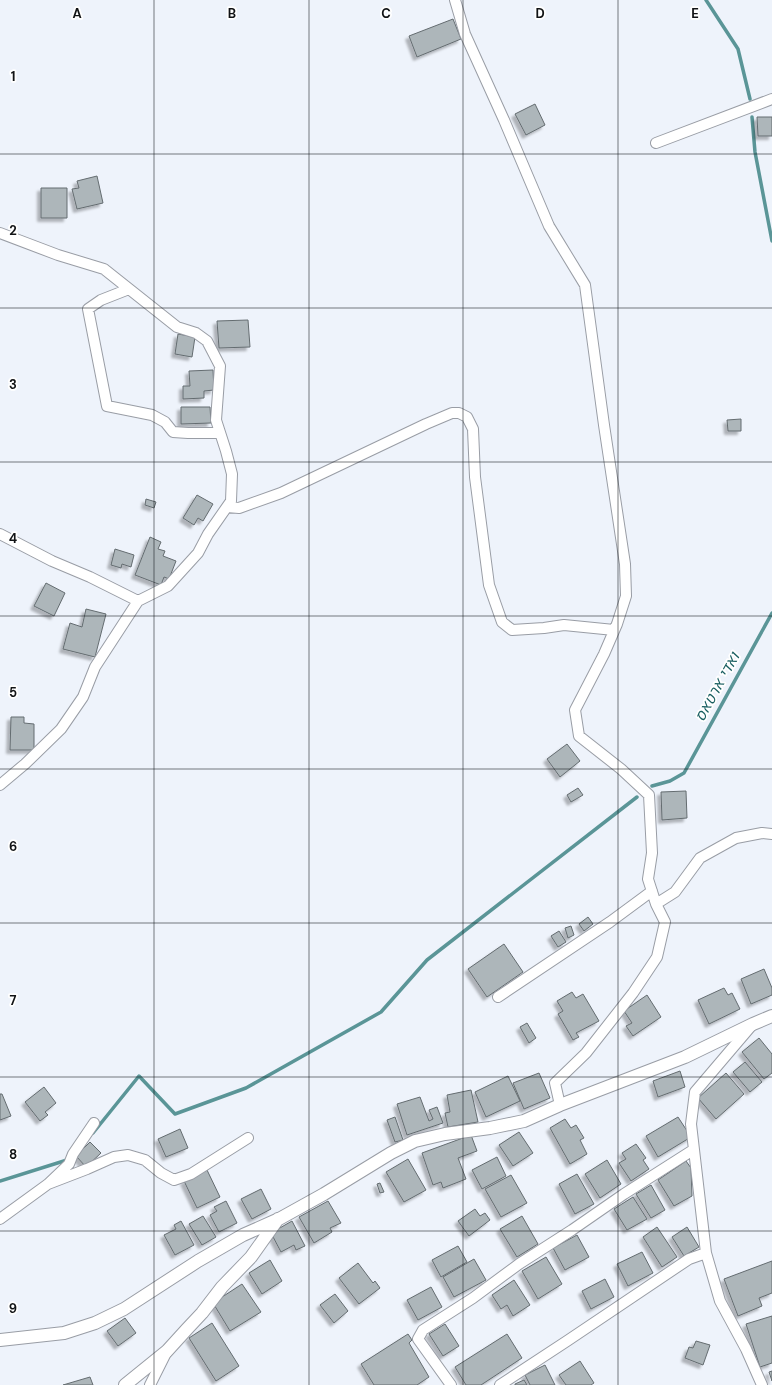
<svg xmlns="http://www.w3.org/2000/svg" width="772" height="1385" font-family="'DM Sans',Heebo,sans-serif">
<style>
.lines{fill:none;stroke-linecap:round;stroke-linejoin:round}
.stream{stroke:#5a9597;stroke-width:3.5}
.building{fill:#adb6ba;stroke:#646c70;filter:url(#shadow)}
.minor-casing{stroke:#999da5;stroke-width:12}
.tertiary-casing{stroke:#999da5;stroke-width:14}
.minor{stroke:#fff;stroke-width:10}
.tertiary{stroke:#fff;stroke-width:12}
.grid{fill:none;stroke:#111315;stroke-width:1;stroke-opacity:0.55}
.labels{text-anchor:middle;stroke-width:3.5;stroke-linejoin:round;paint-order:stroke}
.water-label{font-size:15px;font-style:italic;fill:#185e60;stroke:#fff}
.grid-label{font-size:13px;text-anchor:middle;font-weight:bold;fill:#111315;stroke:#fff;stroke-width:3.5;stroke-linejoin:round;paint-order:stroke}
</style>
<defs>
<filter id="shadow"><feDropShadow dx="-3.5" dy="3.5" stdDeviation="1" flood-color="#0004"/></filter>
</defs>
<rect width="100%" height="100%" fill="#eef3fb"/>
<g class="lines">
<!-- stream -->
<path class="stream" d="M706 0 738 49 750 99
M752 117 755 152 772 241
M652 786 670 781 684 773 772 613
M93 1133 139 1076 175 1114 246 1088 381 1012 427 960 637 797
M0 1181 67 1160"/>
</g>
<!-- building -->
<path class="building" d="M453 19 461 39 417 57 409 36Z
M535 104 545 125 526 135 515 114Z
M757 117H772V136H758Z
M97 176 103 203 77 209 72 189 79 188 77 181Z
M41 188H67V218H41Z
M248 320 250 347 219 348 217 321Z
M178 334 195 337 192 357 175 354Z
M213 370 214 390 204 391V398L183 399V386H190L189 371Z
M181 407H210L211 423 181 424Z
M741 419V431H728L727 420Z
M197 495 213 504 203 521 198 518 194 525 183 518Z
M146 499 156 502 154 508 145 505Z
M150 537 161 542 158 549 165 551 163 556 176 561 169 579 164 577 161 585 135 575Z
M115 549 134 555 131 567 122 564 121 568 111 565Z
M46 583 65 593 54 616 34 606Z
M86 609 106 614 95 657 63 649 70 623 82 627Z
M11 717H24V723L34 724V750H10Z
M567 744 580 761 560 777 547 759Z
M578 788 583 795 571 802 567 795Z
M686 791 687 818 662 820 661 792Z
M588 917 593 924 584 931 579 924Z
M571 926 574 935 568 938 565 928Z
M559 931 566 942 558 947 551 936Z
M504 944 523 972 487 997 468 969Z
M764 969 772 988V995L751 1004 741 979Z
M724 988 728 995 732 993 740 1009 709 1024 698 1000Z
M572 992 576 998 583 994 599 1021 576 1033 579 1037 573 1040 558 1014 563 1011 557 1001Z
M647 995 661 1017 633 1036 626 1026 632 1023 624 1011Z
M527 1023 536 1038 529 1043 520 1027Z
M759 1038 772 1054V1073L764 1079 742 1052Z
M745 1062 762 1082 750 1092 733 1072Z
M680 1071 685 1087 658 1097 653 1081Z
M539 1073 550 1098 524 1109 513 1083Z
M726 1073 744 1094 716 1119 698 1098Z
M508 1076 520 1101 486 1117 475 1092Z
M44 1087 56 1103 45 1112 48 1115 40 1121 25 1102Z
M471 1090 478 1122 448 1127 445 1113 450 1112 447 1095Z
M0 1094H2L11 1116 0 1120Z
M420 1097 429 1121 433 1119 429 1110 437 1107 443 1123 407 1135 397 1104Z
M395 1117 403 1140 395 1142 387 1120Z
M678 1117 691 1137 658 1157 646 1136Z
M565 1119 571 1128 576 1125 584 1138 580 1140 587 1154 570 1164 550 1128Z
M180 1129 188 1148 166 1157 158 1139Z
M519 1132 533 1153 513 1166 499 1145Z
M471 1135 477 1151 458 1158 466 1179 443 1188 441 1182 433 1185 422 1153Z
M90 1142 101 1153 86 1167 76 1156Z
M636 1144 646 1158 643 1160 649 1169 631 1181 619 1163 626 1159 622 1153Z
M497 1157 506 1176 482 1189 472 1170Z
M408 1159 426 1190 404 1202 386 1172Z
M607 1160 621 1184 600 1198 585 1174Z
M686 1161 691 1168 692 1196 674 1206 658 1180Z
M207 1170 220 1197 197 1208 184 1181Z
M577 1174 594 1204 575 1214 559 1184Z
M511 1175 527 1203 501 1217 485 1189Z
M380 1183 384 1192 380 1193 377 1184Z
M651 1185 665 1210 651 1218 636 1194Z
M261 1189 271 1209 252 1219 241 1199Z
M633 1197 647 1219 627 1230 614 1209Z
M226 1201 237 1223 219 1232 210 1215 217 1211 214 1207Z
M328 1201 341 1223 330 1228 332 1232 314 1243 299 1217Z
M475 1209 480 1216 485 1213 490 1220 469 1236 458 1221Z
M203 1216 216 1237 202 1245 189 1224Z
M522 1216 538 1244 517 1257 500 1229Z
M181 1221 194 1245 175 1255 164 1235 176 1229 174 1225Z
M292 1221 305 1246 296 1250 294 1245 281 1252 271 1233Z
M657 1227 677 1257 662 1267 643 1237Z
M687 1227 699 1247 684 1256 672 1237Z
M577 1235 589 1257 565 1270 553 1248Z
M458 1246 467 1262 441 1277 432 1260Z
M642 1252 653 1273 628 1286 617 1264Z
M546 1257 562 1284 538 1299 522 1271Z
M474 1259 486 1280 454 1297 443 1277Z
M270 1260 282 1281 262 1294 249 1273Z
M772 1261V1293L759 1298 762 1306 738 1316 724 1279Z
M358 1263 373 1283 375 1281 380 1288 359 1304 339 1278Z
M605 1279 614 1297 591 1309 582 1291Z
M514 1280 530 1305 513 1316 507 1305 501 1309 492 1295Z
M242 1284 261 1312 230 1331 213 1303Z
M431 1287 442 1307 418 1320 407 1300Z
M335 1294 348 1311 334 1323 320 1305Z
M772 1316V1363L760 1367 746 1324Z
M125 1318 136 1333 118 1346 107 1331Z
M212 1323 239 1366 216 1381 189 1338Z
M445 1324 459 1346 443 1356 429 1334Z
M408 1334 412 1340 409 1343 429 1377 417 1385H374L361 1364Z
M507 1334 522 1358 481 1385H466L455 1367Z
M696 1341 710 1345 703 1365 685 1358 689 1347 693 1348Z
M580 1361 594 1383 591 1385H566L559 1375Z
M545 1365 555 1385H530L525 1375Z
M772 1371V1381L769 1372Z
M90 1377 93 1385H63Z
M524 1380 527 1385H515V1384Z"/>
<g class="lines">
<!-- minor casing -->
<g class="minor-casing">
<path id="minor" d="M455 0 465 34 504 120 549 226 585 285 604 425 625 564 626 596 617 624 604 654 575 710 579 736 621 769 649 795 652 853 648 879 656 904 665 922 657 957 633 993 586 1053 555 1083 560 1105
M656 143 772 99
M0 233 58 255 104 269 177 327 196 333 207 341 220 366 216 420 226 451 232 474 231 501 208 534 198 553 168 586 138 601 95 667 83 697 61 729 25 764 0 785
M129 289 101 300 88 309 107 406 152 415 165 422 173 432 188 433H220
M227 507 239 508 281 493 426 424 452 413H459L467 417 473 429 475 477 489 585 502 622 512 630 544 628 564 625 614 630
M0 534 52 561 90 577 138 601
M656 904 675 892 700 858 736 838 762 833 772 834
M498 997 610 922 652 891
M48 1184 87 1169 114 1157 128 1155 145 1160 161 1173 174 1180 191 1174 248 1138
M0 1219 48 1184 69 1164 73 1154 94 1123
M706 1253 720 1301 746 1349 762 1385
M150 1385 166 1353
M451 1385 418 1339 423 1330 473 1298 519 1264 572 1230 624 1194 693 1150
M500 1385 567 1341 689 1259 706 1253 691 1124 695 1092 752 1025"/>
</g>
<!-- tertiary casing -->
<g class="tertiary-casing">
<path id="tertiary" d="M0 1340 64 1333 95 1323 124 1309 198 1261 243 1235 279 1219 324 1194 391 1153 415 1141 445 1134 490 1128 524 1121 560 1105 685 1057 753 1024 772 1016
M125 1385 167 1351 187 1329 202 1313 222 1287 251 1257 278 1219"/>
</g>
<!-- minor -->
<use href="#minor" class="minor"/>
<!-- tertiary -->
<use href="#tertiary" class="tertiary"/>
</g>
<!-- grid -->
<path class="grid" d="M154 0V1385M309 0V1385M463 0V1385M618 0V1385M0 154H772M0 308H772M0 462H772M0 616H772M0 769H772M0 923H772M0 1077H772M0 1231H772"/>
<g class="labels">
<!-- water labels -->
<g class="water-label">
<text transform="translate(717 687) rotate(-61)" y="5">ואדי ארטאס</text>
</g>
</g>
<g class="grid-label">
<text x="77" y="18">A</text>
<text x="232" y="18">B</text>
<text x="386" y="18">C</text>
<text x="540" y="18">D</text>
<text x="695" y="18">E</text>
<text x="13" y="81">1</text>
<text x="13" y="235">2</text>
<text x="13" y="389">3</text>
<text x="13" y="543">4</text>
<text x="13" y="697">5</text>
<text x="13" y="851">6</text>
<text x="13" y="1005">7</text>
<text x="13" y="1159">8</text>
<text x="13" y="1313">9</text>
</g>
</svg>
